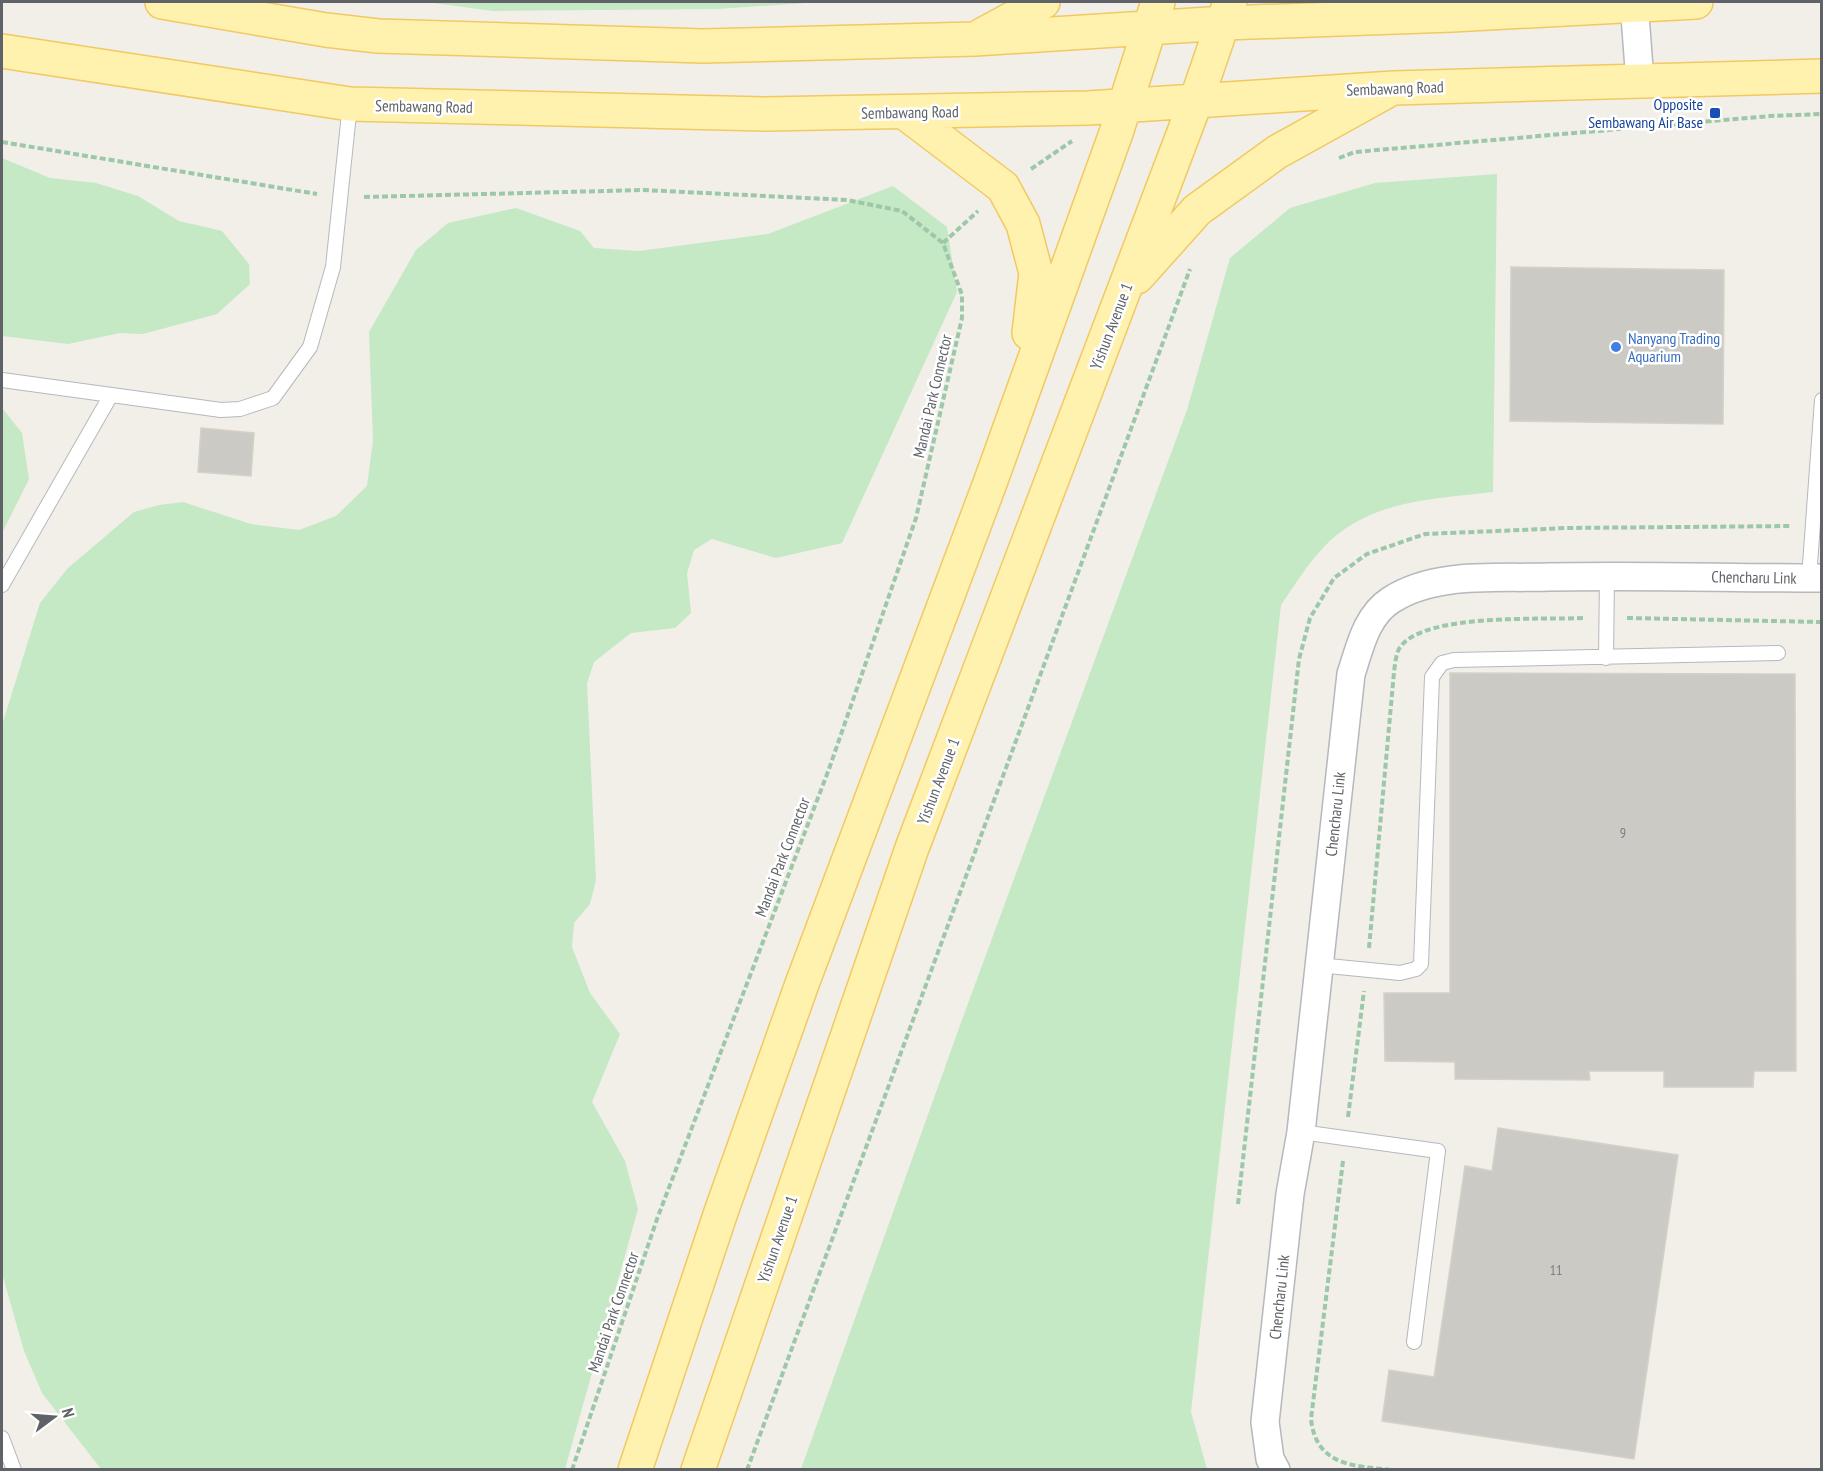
<svg xmlns="http://www.w3.org/2000/svg" width="1823" height="1471" font-family="'PT Sans Narrow',sans-serif">
<style>
.green{fill:#c5e8c5}
.building{fill:#cccac5;stroke:#d6d1c6;stroke-width:1.5}
.lines{fill:none;stroke-linecap:round;stroke-linejoin:round}
.lane-casing{stroke:#b5b8bc;stroke-width:16}
.street-casing{stroke:#b5b8bc;stroke-width:30}
.primary-casing{stroke:#f2c960;stroke-width:36}
.path{stroke:#9cc7a9;stroke-width:4;stroke-dasharray:6 3;stroke-linecap:butt}
.lane{stroke:#fff;stroke-width:14}
.street{stroke:#fff;stroke-width:27}
.primary{stroke:#fff2af;stroke-width:33}
.transit-dot{fill:#1a4fb4;stroke:#fff;stroke-width:2}
.shop-dot{fill:#3f7fe0;stroke:#fff;stroke-width:2}
.labels{text-anchor:middle;stroke-width:5;stroke-linejoin:round;paint-order:stroke}
.number-label{font-size:14px;fill:#7a7d7f}
.street-label{font-size:16px;fill:#5f6368;stroke:#fff}
.transit-label{font-size:16px;fill:#164399;stroke:#fff;text-anchor:end}
.shop-label{font-size:16px;fill:#366cbe;stroke:#fff;text-anchor:start}
</style>
<rect width="100%" height="100%" fill="#f1efe8"/>
<!-- green -->
<path class="green" d="M426 2H821L717 9 493 11Z
M2 158 50 178 96 183 138 196 179 221 222 231 249 264 250 284 217 314 143 334 120 333 68 344 2 336Z
M1497 174 1493 492C1433 499 1366 500 1322 549 1307 565 1294 586 1281 605L1191 1412 1207 1469H801L963 1017 1187 410 1230 258 1290 208 1375 183Z
M893 186 947 227 957 292 842 543 776 558 712 539 694 550 687 573 691 613 675 628 631 633 594 662 587 683 596 880 590 904 574 923 572 947 590 993 620 1034 592 1102 625 1161 638 1209 565 1469H101L42 1393 24 1351 2 1273V725L40 603 68 568 134 512 159 505 183 502 251 524 299 530 336 516 367 486 373 441 369 332 416 250 448 223 516 208 580 231 594 248 639 251 768 234Z
M2 408 22 433 29 479 2 533Z"/>
<!-- building -->
<path class="building" d="M1511 267 1724 270 1723 424 1510 421Z
M201 428 254 433 251 476 198 472Z
M1450 673 1795 674 1796 1071H1754L1753 1087H1664V1071H1589L1590 1080 1455 1079V1062L1385 1061 1384 993H1450Z
M1498 1128 1678 1155 1634 1459 1382 1421 1389 1370 1434 1377 1465 1166 1492 1171Z"/>
<g class="lines">
<!-- lane casing -->
<g class="lane-casing">
<path id="lane" d="M2 380 221 410 240 409 273 398 310 347 333 267 350 104
M1809 578 1822 400
M2 585 111 395
M1606 658 1607 576
M1318 965 1400 973 1416 969 1421 964 1432 677 1442 663 1454 660 1778 653
M1301 1132 1438 1151 1414 1342
M2 1438 14 1470"/>
</g>
<!-- street casing -->
<g class="street-casing">
<path id="street" d="M1634 2 1640 82
M1276 1470 1270 1459 1265 1422 1290 1194 1301 1132 1351 674C1360 647 1366 616 1391 600 1436 571 1498 579 1548 577 1639 575 1730 578 1822 578"/>
</g>
<!-- primary casing -->
<g class="primary-casing">
<path id="primary" d="M162 2 326 30 378 36 703 46 975 39 1225 23 1452 15 1696 2
M982 35 1043 2
M2 51 350 104 766 114 1088 108 1394 88 1822 76
M904 112 1003 187 1023 224 1036 273 1029 333
M1137 277 1197 210 1277 152 1387 91
M635 1470 721 1212 802 984 990 483 1116 133 1158 2
M698 1470 912 848 1197 98 1230 2"/>
</g>
<!-- path -->
<path class="path" d="M2 142 317 194
M1339 158 1355 152 1770 116 1822 114
M1031 169 1072 141
M364 197 644 190 847 200 902 211 943 243
M943 243 978 211
M1627 618 1822 622
M1369 948 1394 672C1395 665 1396 651 1401 646 1427 613 1542 620 1584 618
M1348 1117 1364 991
M1343 1161 1311 1419C1316 1466 1354 1466 1392 1470
M1238 1204 1299 659 1310 618 1334 578 1367 554 1425 534 1567 528 1792 526
M572 1470 657 1219 829 769 916 518 962 318V295L943 243
M747 1470 1190 269"/>
<!-- lane -->
<use href="#lane" class="lane"/>
<!-- street -->
<use href="#street" class="street"/>
<!-- primary -->
<use href="#primary" class="primary"/>
</g>
<!-- markers -->
<rect class="transit-dot" x="1709" y="107" width="12" height="12" rx="3"/>
<circle class="shop-dot" cx="1616" cy="347" r="6"/>
<g class="labels">
<!-- number labels -->
<g class="number-label">
<text x="1623" y="838">9</text>
<text x="1556" y="1275">11</text>
</g>
<!-- street labels -->
<g class="street-label">
<text transform="translate(1395 88) rotate(-2)" y="6">Sembawang Road</text>
<text transform="translate(424 106) rotate(1)" y="6">Sembawang Road</text>
<text transform="translate(910 112) rotate(-1)" y="6">Sembawang Road</text>
<text transform="translate(1111 326) rotate(-69)" y="6">Yishun Avenue 1</text>
<text transform="translate(932 396) rotate(-77)" y="6">Mandai Park Connector</text>
<text transform="translate(1754 577) rotate(1)" y="6">Chencharu Link</text>
<text transform="translate(938 781) rotate(-69)" y="6">Yishun Avenue 1</text>
<text transform="translate(1335 814) rotate(-84)" y="6">Chencharu Link</text>
<text transform="translate(782 857) rotate(-69)" y="6">Mandai Park Connector</text>
<text transform="translate(777 1239) rotate(-71)" y="6">Yishun Avenue 1</text>
<text transform="translate(1279 1297) rotate(-84)" y="6">Chencharu Link</text>
<text transform="translate(613 1312) rotate(-71)" y="6">Mandai Park Connector</text>
</g>
<!-- transit labels -->
<g class="transit-label">
<text x="1703" y="110">Opposite<tspan x="1703" dy="18">Sembawang Air Base</tspan></text>
</g>
<!-- shop labels -->
<g class="shop-label">
<text x="1628" y="344">Nanyang Trading<tspan x="1628" dy="18">Aquarium</tspan></text>
</g>
</g>
<!-- border -->
<rect width="1823" height="1471" fill="none" stroke="#5f6368" stroke-width="6"/>
<!-- north arrow -->
<g transform="translate(54 1417) rotate(74)" stroke="#ffffff" stroke-width="4.5" paint-order="stroke">
<path d="M0-4.5L10 22L0 15L-10 22Z" fill="#5f6368"/>
<text y="-9" font-size="16" font-weight="bold" text-anchor="middle" fill="#5f6368">N</text>
</g>
</svg>
